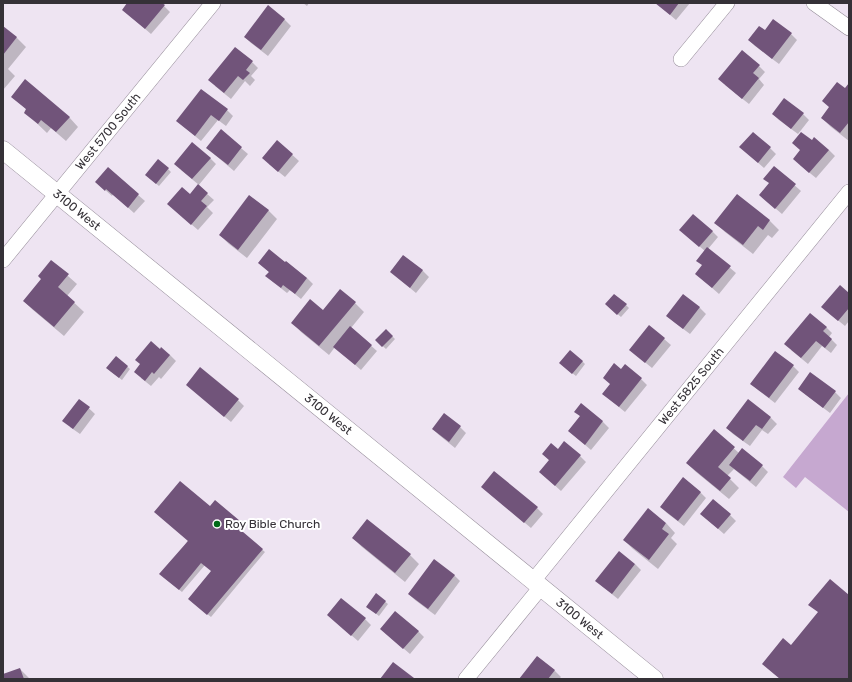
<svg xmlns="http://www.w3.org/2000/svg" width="852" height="682" font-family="Rubik,sans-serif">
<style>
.park{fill:#c6a8d0}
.shadow{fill:#0003}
.building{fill:#71547a}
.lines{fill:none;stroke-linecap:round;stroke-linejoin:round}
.minor-casing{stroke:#958c99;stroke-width:16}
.tertiary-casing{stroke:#958c99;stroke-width:19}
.minor{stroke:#fff;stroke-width:15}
.tertiary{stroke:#fff;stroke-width:18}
.poi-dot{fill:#006a18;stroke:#fff;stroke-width:1.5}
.labels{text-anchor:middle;stroke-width:4;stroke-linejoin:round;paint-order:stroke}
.street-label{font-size:12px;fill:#353137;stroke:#fff}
.poi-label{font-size:12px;fill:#353137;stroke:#fff;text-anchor:start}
</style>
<rect width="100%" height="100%" fill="#eee4f2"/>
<!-- park -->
<path class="park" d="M849 393V512L805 477 796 488 783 477Z"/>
<!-- shadow -->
<path class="shadow" d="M129 3H161L170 12 151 34 129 15Z
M303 3H309L307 6Z
M656 3H690L676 20Z
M268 7 285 20 291 26 268 56 251 43 245 37Z
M773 21 791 34 797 40 779 64 755 46 749 40 765 31Z
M3 27 17 38 26 47 8 69 15 76 3 90Z
M252 62 258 68 251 76 255 80 250 86 245 81 231 99 215 86Z
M759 66 765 72 759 79 764 85 749 104 725 85Z
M849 84V141L831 127 822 118Z
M201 90 227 110 233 116 226 126 218 120 201 141 184 127 178 121Z
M12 96 69 117 78 127 66 141 51 128 47 133 25 112 27 110Z
M773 114H803L809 120 798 134 779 120Z
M221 131 248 154 234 171 214 154Z
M277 141 299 161 285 177 269 164Z
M812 142 829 150 835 156 816 178 800 165Z
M740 147 770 148 776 154 764 168Z
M210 158 216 164 198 186 214 200 207 207 213 213 198 230 168 204 190 195 199 185 181 170Z
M774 167 801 191 782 214 760 195 770 184Z
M108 169 145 201 134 213 113 194 112 196 103 188Z
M168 169 171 172 159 186 149 178Z
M737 195 770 221 779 230 772 238 768 235 753 254 725 232 716 223Z
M268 210 277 219 247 258 229 244 220 235Z
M712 231 718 237 708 249 736 273 719 294 703 280V266L705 251 687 236Z
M404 256 423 271 429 277 416 293 398 278Z
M51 261 77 284 67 296 84 312 64 336 33 310 24 301 42 279Z
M286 262 307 278 313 284 301 299 290 290 287 293 273 282 267 276 269 272 259 263 286 264Z
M683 295 700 308 706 314 690 334 674 322 668 316Z
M849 295V321L845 326 829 313Z
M355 303 364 312 351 328 377 351 361 370 335 347 329 355 301 332 292 322 323 311Z
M626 305 629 308 621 317 609 307Z
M649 326 671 345 652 368 630 350Z
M826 327 832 333 829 337 837 345 831 353 822 346 808 364 791 350Z
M386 330 395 339 386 349 376 340Z
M160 350 170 355 176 361 161 379 159 377 151 386 141 378Z
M116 357 130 369 122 380 110 371Z
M582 361 585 364 576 376 563 366Z
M793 366 799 372 775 403 758 390 752 384Z
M811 374 835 392 841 398 830 413 805 394Z
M641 379 647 385 625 412 603 394Z
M193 390 238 400 244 406 231 422Z
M80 400 95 414 80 434 70 427Z
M581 405 603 422 609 428 591 450 569 431 581 417 576 412Z
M445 415 460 427 466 433 455 448 439 435 433 429Z
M771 418 777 424 768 434 762 430 750 446 733 434 727 428Z
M714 431 739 453 762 466 768 472 756 487 734 469 727 476 739 488 729 499 696 472 687 463Z
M558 450 580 456 586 462 561 491 540 472 550 461 543 454Z
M482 487 537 508 543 514 531 528Z
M700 492 706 498 684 526 667 513 661 507Z
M215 501 242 524 238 529 265 552 211 617 192 602 212 571 205 565 182 592 163 577Z
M730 515 736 521 724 534 708 520Z
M367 520 410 555 419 564 405 582 362 547 353 538Z
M666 523 675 533 671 538 677 544 658 569 633 549 624 540Z
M635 564 641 570 618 599 603 587 597 581Z
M454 575 460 581 435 615 415 600 409 594Z
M377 595 388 604 379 616 370 609Z
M328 615 365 619 371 625 358 641Z
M381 629 418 631 424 637 410 654Z
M538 657 555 671 561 677 559 679H521Z
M20 669 30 679H3V675Z"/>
<!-- building -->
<path class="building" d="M127 3H162L165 5 145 29 122 10Z
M655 3H679L670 15Z
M268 5 285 19 261 50 244 37Z
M773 19 792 33 772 59 748 40 759 26 765 30Z
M3 26 17 37 3 55Z
M235 47 253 61 246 70 250 73 243 80 238 76 224 93 208 80Z
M742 50 760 65 753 73 759 78 742 99 718 79Z
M25 79 70 117 56 132 41 120 38 124 24 113 26 109 11 97Z
M837 82 845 88 849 83V122L840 133 821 118 829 107 822 101Z
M201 89 228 109 219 121 211 115 195 136 176 121Z
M784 98 804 113 791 129 772 114Z
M221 129 242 147 228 165 206 148Z
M753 132 771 147 758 163 739 147Z
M801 132 812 140 814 137 829 150 809 173 793 159 800 150 792 143Z
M277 140 293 154 278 172 262 158Z
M192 142 211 158 192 179 174 164Z
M158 159 169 168 156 184 145 175Z
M774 166 796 184 775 209 759 195 769 183 763 179Z
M108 167 139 194 128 208 106 189 105 191 95 182Z
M198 184 208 193 201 201 207 206 191 225 167 204 182 187 190 194Z
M737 194 770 220 763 230 758 226 743 245 714 223Z
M249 195 269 210 238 250 219 235Z
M693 214 713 231 699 247 679 230Z
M707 247 731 266 712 288 695 274 702 265 696 261Z
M269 249 285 262 286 261 307 278 295 294 283 285 281 288 265 276 269 272 258 263Z
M403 255 423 270 410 288 390 272Z
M51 260 69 274 58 287 75 302 54 327 23 301 41 279 38 276Z
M840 285 849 293V308L838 321 821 307Z
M340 289 356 302 319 346 291 323 310 299 323 310Z
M614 294 627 304 617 315 605 304Z
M683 294 700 307 683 329 666 316Z
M810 313 827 327 823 331 832 339 825 348 816 341 801 358 784 344Z
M649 325 665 338 645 363 629 350Z
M350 326 372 345 355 365 333 347Z
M386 329 393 336 382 347 375 340Z
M151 341 160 349 161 347 170 355 154 374 152 372 145 381 134 372 140 364 135 360Z
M570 350 583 361 572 374 559 363Z
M775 351 794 365 769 398 750 384Z
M116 356 128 366 119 378 106 368Z
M614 363 621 369 625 364 642 378 619 407 602 394 610 384 603 378Z
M200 367 239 399 224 417 186 385Z
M810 372 836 391 823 408 798 389Z
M79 399 90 407 73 429 62 421Z
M748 399 771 417 762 429 756 425 743 441 726 428Z
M581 403 603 421 585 445 568 431 580 416 574 412Z
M444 413 461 426 449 442 432 429Z
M714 429 735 447 718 467 731 478 720 491 686 463Z
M564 441 581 455 555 486 539 472 549 460 542 454 551 443 558 449Z
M742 448 763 465 750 481 729 465Z
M494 471 538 507 524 523 481 487Z
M683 477 701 492 678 521 660 507Z
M180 481 210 506 215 500 240 521 236 526 263 549 207 615 188 599 211 571 201 563 179 590 159 574 188 541 154 512Z
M713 499 731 514 718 529 700 514Z
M648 508 666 523 662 529 669 534 649 560 623 540Z
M367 519 411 554 395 573 352 538Z
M619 551 635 564 612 594 595 581Z
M434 559 455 575 428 609 408 594Z
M830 579 849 595V679H780L762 664 783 638 791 645 818 612 808 605Z
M376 593 386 601 376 614 366 607Z
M341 598 366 618 351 636 327 615Z
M395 611 419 631 403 649 380 629Z
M537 656 555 670 548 679H519Z
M393 662 414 678 413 679H380Z
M20 668 24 679H3V674Z"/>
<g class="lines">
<!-- minor casing -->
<g class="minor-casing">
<g id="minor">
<path d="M814 3 849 28"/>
<path d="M681 59 727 3"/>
<path id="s1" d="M3 260 213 3"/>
<path id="s2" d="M533 581 849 192"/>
<path d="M466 679 541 587"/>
</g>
</g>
<!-- tertiary casing -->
<g class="tertiary-casing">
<g id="tertiary">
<path id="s3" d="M3 150 654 679"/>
</g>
</g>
<!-- minor -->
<use href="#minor" class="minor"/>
<!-- tertiary -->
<use href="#tertiary" class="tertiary"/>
</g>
<!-- markers -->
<circle class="poi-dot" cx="217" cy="524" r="4"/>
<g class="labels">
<!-- street labels -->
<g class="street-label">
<text dy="4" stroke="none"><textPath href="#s1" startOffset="166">West 5700 South</textPath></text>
<text dy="4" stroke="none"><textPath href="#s3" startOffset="95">3100 West</textPath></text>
<text dy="4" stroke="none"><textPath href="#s2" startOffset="251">West 5825 South</textPath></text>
<text dy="4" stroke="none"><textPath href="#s3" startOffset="419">3100 West</textPath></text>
<text dy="4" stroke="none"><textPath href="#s3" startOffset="743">3100 West</textPath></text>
</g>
<!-- poi labels -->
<g class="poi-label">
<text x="225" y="528">Roy Bible Church</text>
</g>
</g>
<!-- border -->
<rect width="852" height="682" fill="none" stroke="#353137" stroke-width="8"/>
</svg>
